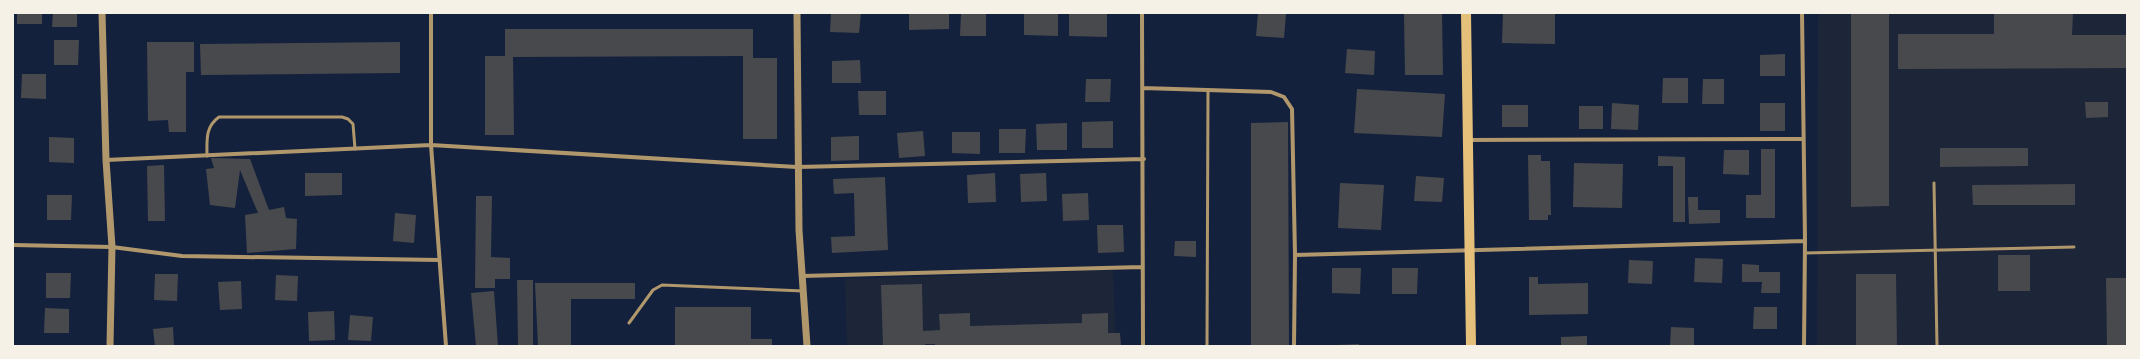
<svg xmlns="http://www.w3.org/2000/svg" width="2140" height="359" font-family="Lato,sans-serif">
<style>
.green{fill:#1d2539}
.building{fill:#48494c}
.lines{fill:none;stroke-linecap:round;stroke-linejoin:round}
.service{stroke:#b1986c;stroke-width:3}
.minor{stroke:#b1986c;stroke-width:4}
.tertiary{stroke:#b1986c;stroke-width:7}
.primary{stroke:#e5c07b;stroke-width:10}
</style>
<rect width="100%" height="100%" fill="#14213d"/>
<!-- green -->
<path class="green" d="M1818 13H2127V346H1817Z
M1113 270 1116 346H847L845 279Z"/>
<!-- building -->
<path class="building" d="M17 13H42V24H17Z
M53 13H77V27H52Z
M831 13H861L859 33 830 32Z
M909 13H949V29L909 30Z
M961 13H986V36H960Z
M1024 13H1058V36L1024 35Z
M1069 13H1107V37L1069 36Z
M1258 13 1286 14 1284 38 1256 36Z
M1442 13 1443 75H1405L1404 14Z
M1503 13H1555V44L1502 43Z
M1851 13H1889V206L1851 207Z
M1994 13H2073L2072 35H2127V68L1898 69V34H1994Z
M505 29H753V58H777V139H743V56L513 57 514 135H485V56H505Z
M54 40H79L78 65H54Z
M147 42H194V72H186V132H169L168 120 148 121Z
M400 42V73L201 75 200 44Z
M1347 49 1375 51 1374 75 1345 73Z
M1785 54V76H1760V55Z
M860 60 861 83H832V61Z
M22 74H46V99L21 98Z
M1663 78H1688V103H1662Z
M1086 79H1111L1110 102H1085Z
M1703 79H1724V104H1702Z
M1357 89 1445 94 1442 137 1354 133Z
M858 91H886V115H859Z
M2085 102H2108V117L2086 118Z
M1612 103 1639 105 1638 130 1611 129Z
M1760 103H1785V131H1760Z
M1502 105H1528V127H1502Z
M1579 106H1603V129H1579Z
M1113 121V148H1082V122Z
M1288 122 1289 346H1251V123Z
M1067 123V150H1037L1036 124Z
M999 129H1026L1025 153H999Z
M923 131 925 156 899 158 897 133Z
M952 132H980V154L952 153Z
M859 136V160L831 161V137Z
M49 137 74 138V163L49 162Z
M1940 148H2028V166L1940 167Z
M1761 149H1775V218H1746V195H1761Z
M1724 150H1749V175L1723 174Z
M1528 155H1541V161H1550L1551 215H1548V220H1529Z
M1658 156 1685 157V222H1673V166H1658Z
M211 158 250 159 269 210 284 207 286 218 297 219 296 249 247 253 245 215 258 213 240 170 235 208 210 205 206 169 214 168Z
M1574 163 1623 164 1622 208 1573 207Z
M164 165 165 221H148L147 166Z
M305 173H342V195L305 196Z
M995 173 996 202 968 203 967 175Z
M1046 173 1047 201 1021 202 1020 174Z
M1416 176 1444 178 1442 202 1414 201Z
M885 177 888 250 832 253 831 237 855 236 854 193 834 194 833 179Z
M1340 183 1384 185 1381 230 1338 228Z
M2075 184V205H1973L1972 185Z
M1088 193 1089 220 1063 221 1062 194Z
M47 195H72L71 220H47Z
M476 196H492L491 257 510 258V279H495V288H475Z
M1688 197H1698V210H1720V223L1689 224Z
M395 213 416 215 414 243 393 241Z
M1097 225H1123L1124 252 1098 253Z
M1175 241H1196V257L1174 256Z
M1998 255H2030V291H1998Z
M1695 258 1723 259 1722 283 1694 282Z
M1629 260 1653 261 1652 284 1628 283Z
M1742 264 1759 265V272H1780V293H1761L1762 282H1742Z
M1332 268H1361L1360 294 1332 293Z
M1392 268H1418L1417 294H1392Z
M46 273H71L70 298H46Z
M155 274H178L177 301 154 300Z
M1856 274H1896L1897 346H1856Z
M276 275 298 276 297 301 275 300Z
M1529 277H1538V284L1588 283V314L1529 315Z
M2106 278H2127V346H2107Z
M517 280H533V346H518Z
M241 281 242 309 220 310 218 282Z
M535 283H635V299H571V346H538Z
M922 284 923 331 940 330 939 314 970 313V326L1082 323V314L1108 313V333H1120L1121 346H935V344H925V346H883L881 285Z
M494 291 498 346H476L471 293Z
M675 307H751V339H772V346H675Z
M1754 307H1777V329H1753Z
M45 308 69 309V333H44Z
M334 311 335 340 309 341 308 312Z
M350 315 373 317 371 341 348 340Z
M173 327 174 346H155L153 329Z
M1671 327 1694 328V346H1670Z
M1587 336V346H1561V337Z
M1359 344V346H1336V345Z"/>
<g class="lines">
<!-- service -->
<path class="service" d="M207 156C207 140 205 127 219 117H342L348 119 353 124 355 149
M1934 183 1937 346
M1805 253 2074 247
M629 323 653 290 662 285 803 291
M1207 346 1208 90"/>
<!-- minor -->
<path class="minor" d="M431 13V145L446 346
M1142 13 1143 346
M1802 13 1805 241 1804 346
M1143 88 1271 92 1284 97 1292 109 1295 255 1294 346
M1468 140 1803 139
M106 160 431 145 797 167 1144 159
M13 245 112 247 182 256 439 260
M1295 255 1805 241
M802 276 1142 267"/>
<!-- tertiary -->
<path class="tertiary" d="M102 13 106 160 112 247 110 346
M797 13 799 230 807 346"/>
<!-- primary -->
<path class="primary" d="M1466 13 1471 346"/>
</g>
<!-- border -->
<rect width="2140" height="359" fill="none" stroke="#f6f1e7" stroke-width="28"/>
</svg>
